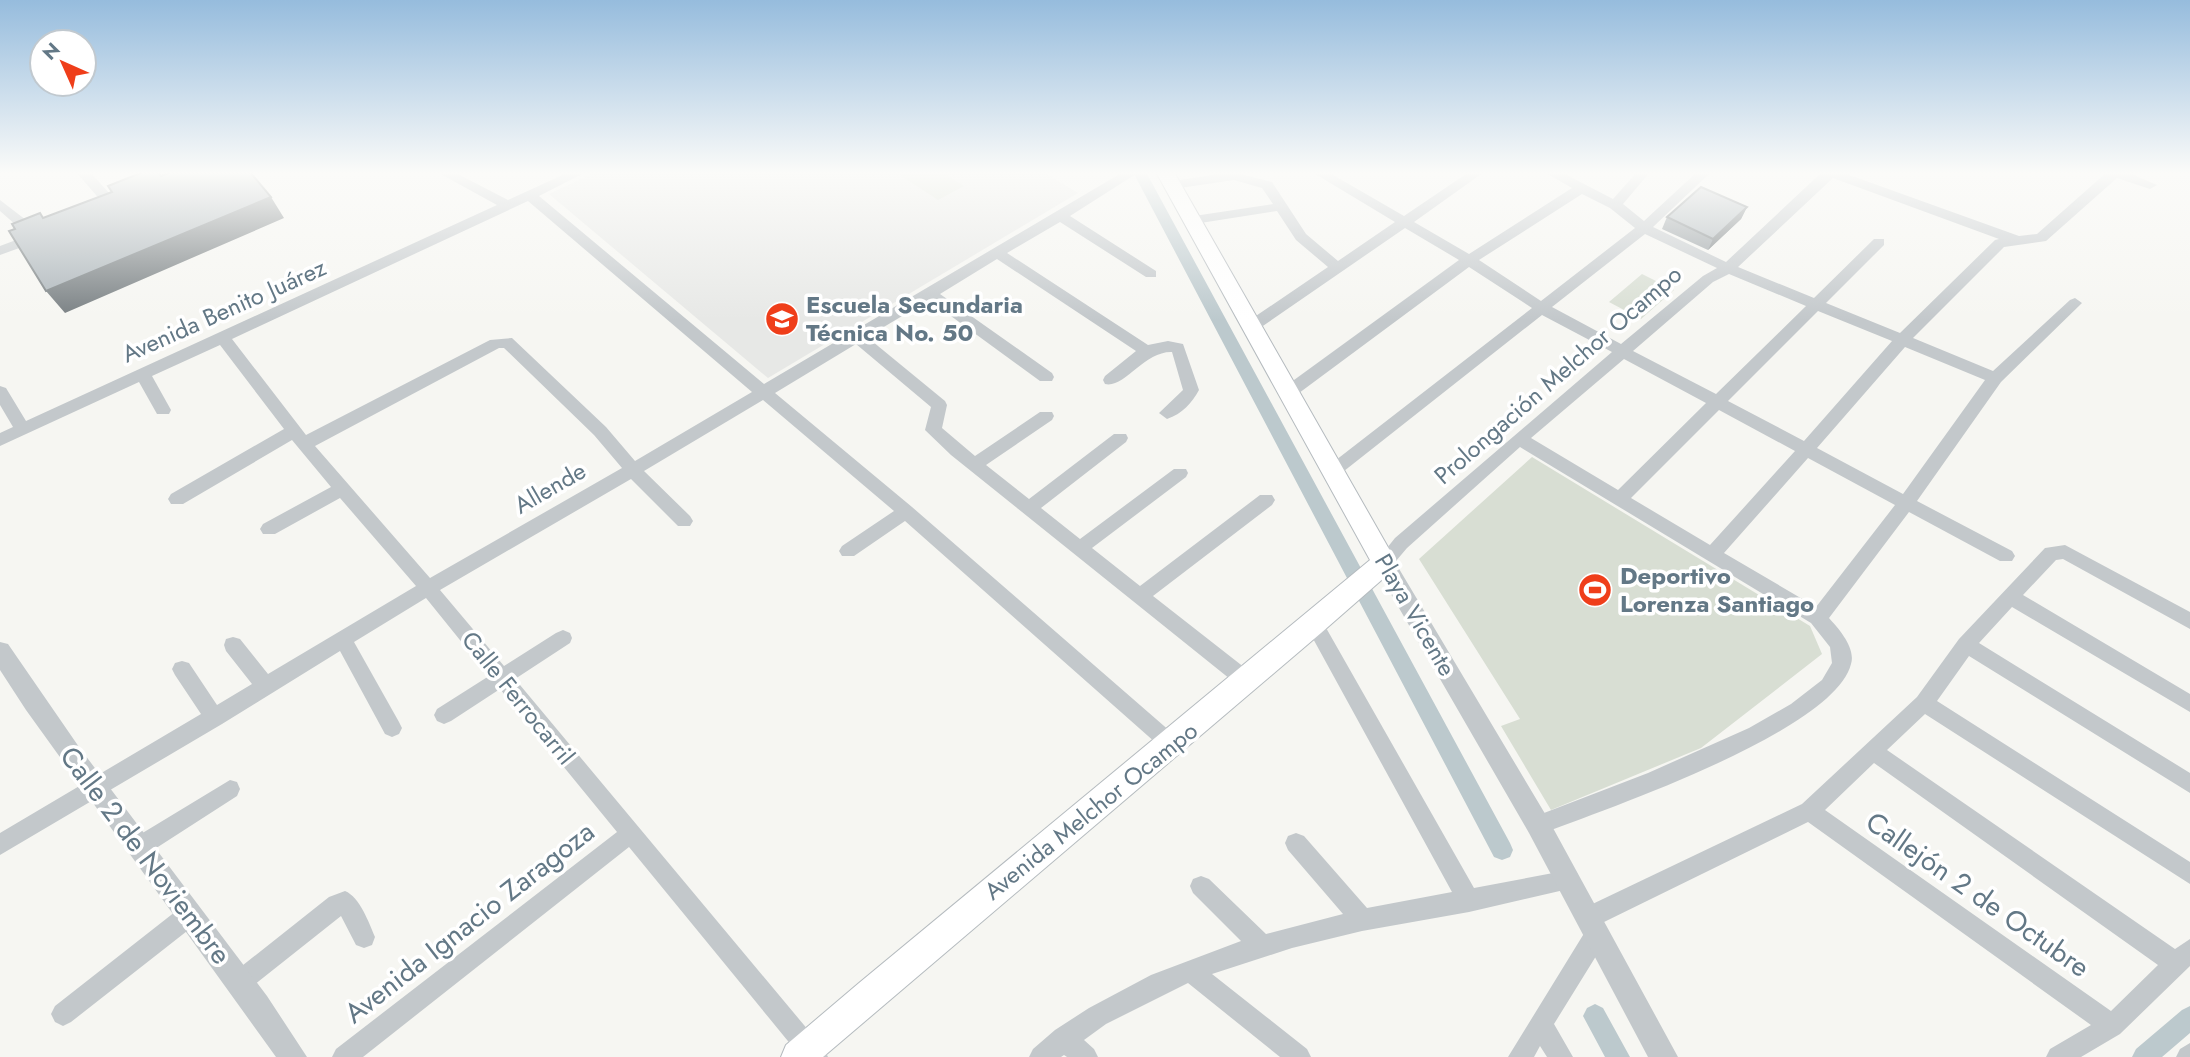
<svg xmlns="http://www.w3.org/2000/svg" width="2190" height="1057" font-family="Jost,sans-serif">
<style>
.built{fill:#e7e8e6}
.green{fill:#d8ded3}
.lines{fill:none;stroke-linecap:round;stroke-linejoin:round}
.canal{fill:#bcc9cd;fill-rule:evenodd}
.secondary-casing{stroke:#b5bbbf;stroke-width:2}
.minor{fill:#c3c8cb;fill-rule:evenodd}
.tertiary{fill:#c3c8cb;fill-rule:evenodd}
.secondary{fill:#fff;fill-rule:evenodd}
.wall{fill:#949ca0}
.shaded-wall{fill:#787f82}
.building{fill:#acb5ba;stroke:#787f82;stroke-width:2}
.labels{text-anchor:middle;stroke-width:7;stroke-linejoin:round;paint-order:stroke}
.poi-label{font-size:24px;font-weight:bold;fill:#637886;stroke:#fff;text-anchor:start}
.street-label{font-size:24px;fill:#637886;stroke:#fff}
.near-street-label{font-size:28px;fill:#637886;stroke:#fff}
</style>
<rect width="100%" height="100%" fill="#f6f6f2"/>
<!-- built -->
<path class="built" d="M596 172H1043L1078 193 768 378 549 194Z"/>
<!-- green -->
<path class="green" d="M905 172H942L964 186 938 200 900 175Z
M1642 274 1674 290 1641 319 1609 302Z
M1532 457 1810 626 1822 654 1701 748 1551 810 1501 726 1520 719 1419 559Z"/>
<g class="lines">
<!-- canal -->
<path class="canal" d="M1133 172H1146L1510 843 1513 850 1510 857 1502 860 1494 857Z
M1595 1004 1603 1008 1630 1057H1605L1583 1016 1587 1008Z
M2190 1006V1033L2162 1057H2132L2136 1049 2182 1010Z"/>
<!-- secondary casing -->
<g class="secondary-casing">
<path id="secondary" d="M1156 172H1174L1397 563 1393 570 1321 633 823 1057H781L786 1045 859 983 1370 560Z"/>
</g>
<!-- minor -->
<path class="minor" d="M76 172H90L119 204V210H109Z
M437 172H454L508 200 569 172H586L539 196 764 384 1123 172H1139L1070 216 1156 271V277H1146L1060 222 1007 253 1148 345 1168 341 1183 344 1199 390C1192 403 1182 414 1167 419L1159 413 1183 390 1172 352C1144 351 1124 389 1105 384L1103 380 1105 376 1136 351 997 259 940 294 1052 373 1054 377 1052 381H1040L929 300 867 337 945 401 947 405 942 428 975 456 1040 412H1052L1054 416 1052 420 986 465 1029 499 1114 434H1126L1128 438 1126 442 1041 508 1080 539 1174 469H1186L1188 473 1186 477 1092 548 1140 586 1260 495H1272L1275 500 1272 505 1153 596 1254 675 1257 681 1254 687 1247 689 1240 687 951 455 925 430 931 407 856 344 775 393 912 507 1179 739 1182 745 1179 751 1172 754 1165 751 905 521 854 556H842L839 551 842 546 894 511 763 400 644 471 690 516 693 521 690 526H678L631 479 440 590 504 666 556 633 563 630 570 633 572 638 570 643 515 679 824 1049 828 1057H801L629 847 363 1057H332L336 1049 617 832 500 689 451 721 444 724 437 721 434 715 437 709 489 676 426 598 354 642 399 722 402 728 399 734 392 737 385 734 340 651 222 724 0 855V833L201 714 175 675 172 669 175 663 182 661 189 663 217 705 252 684 226 651 224 645 226 639 233 637 240 639 268 674 416 586 340 498 275 534H263L260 529 263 524 331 487 292 440 183 504H171L168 499 171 494 284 429 220 345 152 376 171 410 169 414H157L139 382 0 446V433L13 427 0 405V386L6 388 26 421 497 205ZM528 201 752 392 635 461 606 427 512 338 490 340 306 435 232 339ZM499 348H504L594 435 622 468 430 578 315 446Z
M1232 172 1272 182 1306 234 1338 261 1395 222 1312 172H1328L1404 216 1469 172H1484L1414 222 1469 254 1572 188 1544 172H1561L1613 199 1637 172H1650L1623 204 1644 221 1697 172H1711L1653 227 1726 262 1822 172H1841L2019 236 2037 234 2107 172H2127L2157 185 2150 189 2117 178 2046 241 2004 247 1913 338 1993 371 2070 300 2075 298 2082 303 2001 382 1917 501 2012 551 2015 556 2012 561H2000L1909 512 1829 618C1839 629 1856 648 1851 664 1834 732 1603 810 1538 835L1531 832 1527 825 1531 818 1648 773 1749 728 1791 704 1822 680 1832 663 1830 647 1811 623 1520 447 1407 548 1390 568H1378L1375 563 1395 538 1612 352 1542 315 1339 475H1327L1325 471 1327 467 1532 308 1469 267 1295 396H1283L1281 392 1283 388 1459 260 1405 228 1257 330H1247L1244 326 1247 322 1328 267 1296 240 1277 211 1194 224 1187 220 1194 216 1273 204 1262 188 1234 180 1173 189 1166 185 1173 181ZM1833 178 1999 239 1995 240 1900 333 1826 303 1884 245V239H1874L1814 298 1738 267ZM1582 194 1610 208 1635 228 1541 301 1479 260ZM1645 234 1717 268 1703 276 1621 344 1552 307ZM1729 274 1806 306 1716 394 1633 351 1713 282ZM1818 311 1892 341 1804 441 1728 401ZM1905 347 1985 380 1903 494 1817 448ZM1624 359 1706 403 1618 490 1531 438ZM1719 410 1795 451 1710 545 1631 498ZM1808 458 1895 505 1816 607 1724 553Z
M0 200 35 227V233H44V239L0 255V246L32 234 25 233 0 211Z
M2065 545 2190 612V629L2063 559 2056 560 2023 595 2190 694V712L2012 607 1979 643 2190 773V793L1969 656 1937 701 2190 862V884L1925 714 1887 750 2175 949 2190 939V966L2120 1034 2081 1057H2046L2050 1049 2091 1025 1808 822 1602 923 1609 932 1606 940 1554 1024 1573 1057H1547L1540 1046 1534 1057H1508L1588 927 1582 925 1579 917 1582 909 1802 804 1917 697 1959 639 2045 548ZM1874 763 2158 965 2111 1011 1825 810Z
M1314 616 1321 619 1474 888 1569 870 1577 873 1580 880 1577 887 1469 912 1362 931 1292 948 1212 974 1307 1049 1311 1057H1280L1188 983 1106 1024 1084 1040 1094 1049 1098 1057H1067L1064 1055 1061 1057H1029L1033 1049 1055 1030 1089 1008 1151 975 1241 941 1193 893 1190 886 1193 879 1201 876 1209 879 1266 934 1343 914 1288 850 1285 843 1288 836 1296 833 1304 836 1367 908 1452 892 1305 624 1307 619Z
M230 780 237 782 240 789 237 796 147 854 139 857 131 854 128 847 131 840Z
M345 891C360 897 369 923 375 937L372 945 364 948 356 945 341 916 249 989 241 992 233 989 230 981 233 973 329 897Z
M188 905 196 908 199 916 196 924 71 1022 63 1026 55 1022 51 1014 55 1006 180 908Z
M2190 1043V1057H2176L2180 1049Z"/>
<!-- tertiary -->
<path class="tertiary" d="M1384 555 1392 557 1547 817 1678 1057H1648L1529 833 1373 563 1376 557Z
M0 642 8 644 79 747 267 996 307 1057H276L26 710 0 670Z"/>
<!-- secondary -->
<use href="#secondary" class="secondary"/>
</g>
<!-- wall -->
<path class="wall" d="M1747 207 1741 219 1708 250 1662 229 1667 217Z"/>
<!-- shaded-wall -->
<path class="shaded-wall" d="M271 197 284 218 65 313 46 291Z
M1747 207 1741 219 1708 250 1713 239Z"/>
<!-- building -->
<path class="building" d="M143 172H158L161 176 170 172H250L271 197 46 291 9 231 15 229 12 224 40 213 43 218 112 192 108 186Z
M1701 187 1747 207 1713 239 1667 217Z"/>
<!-- sky -->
<linearGradient id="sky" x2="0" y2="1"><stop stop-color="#96bcdd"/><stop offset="0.54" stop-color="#fbfbf9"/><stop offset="1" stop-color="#fbfbf9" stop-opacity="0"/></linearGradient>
<rect width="2190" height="320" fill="url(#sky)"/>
<!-- icons -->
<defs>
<g id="school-disc" transform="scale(1.75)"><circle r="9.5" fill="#ef3e1a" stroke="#fff"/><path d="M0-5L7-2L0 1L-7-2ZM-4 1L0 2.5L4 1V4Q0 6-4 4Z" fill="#fff"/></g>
<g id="stadium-disc" transform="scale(1.75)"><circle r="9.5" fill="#ef3e1a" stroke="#fff"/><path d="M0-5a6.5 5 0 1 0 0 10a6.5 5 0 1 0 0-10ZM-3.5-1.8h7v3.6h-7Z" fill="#fff"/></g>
</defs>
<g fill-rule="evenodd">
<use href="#school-disc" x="782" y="319"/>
<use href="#stadium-disc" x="1595" y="590"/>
</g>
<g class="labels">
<!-- poi labels -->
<g class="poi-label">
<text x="806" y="313">Escuela Secundaria<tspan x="806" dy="28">Técnica No. 50</tspan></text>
<text x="1620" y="584">Deportivo<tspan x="1620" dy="28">Lorenza Santiago</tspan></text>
</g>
<!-- street labels -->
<g class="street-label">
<text transform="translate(224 311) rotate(-24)" y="8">Avenida Benito Juárez</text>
<text transform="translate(1558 375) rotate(-41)" y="8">Prolongación Melchor Ocampo</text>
<text transform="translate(550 488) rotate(-30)" y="8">Allende</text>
<text transform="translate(1415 615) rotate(60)" y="8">Playa Vicente</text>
<text transform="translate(518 698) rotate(51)" y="8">Calle Ferrocarril</text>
<text transform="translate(1091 811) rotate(-39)" y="8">Avenida Melchor Ocampo</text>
</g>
<!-- near-street labels -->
<g class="near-street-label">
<text transform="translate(146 855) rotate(53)" y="10">Calle 2 de Noviembre</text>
<text transform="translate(1978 894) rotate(35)" y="10">Callejón 2 de Octubre</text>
<text transform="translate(469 922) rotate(-38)" y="10">Avenida Ignacio Zaragoza</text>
</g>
</g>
<!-- north arrow -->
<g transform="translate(63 63) rotate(315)"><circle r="33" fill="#ffffff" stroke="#c1c9cf" stroke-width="2"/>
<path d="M0-5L12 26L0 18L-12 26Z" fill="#ef3e1a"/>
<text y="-10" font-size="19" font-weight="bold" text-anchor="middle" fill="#637886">N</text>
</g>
</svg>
